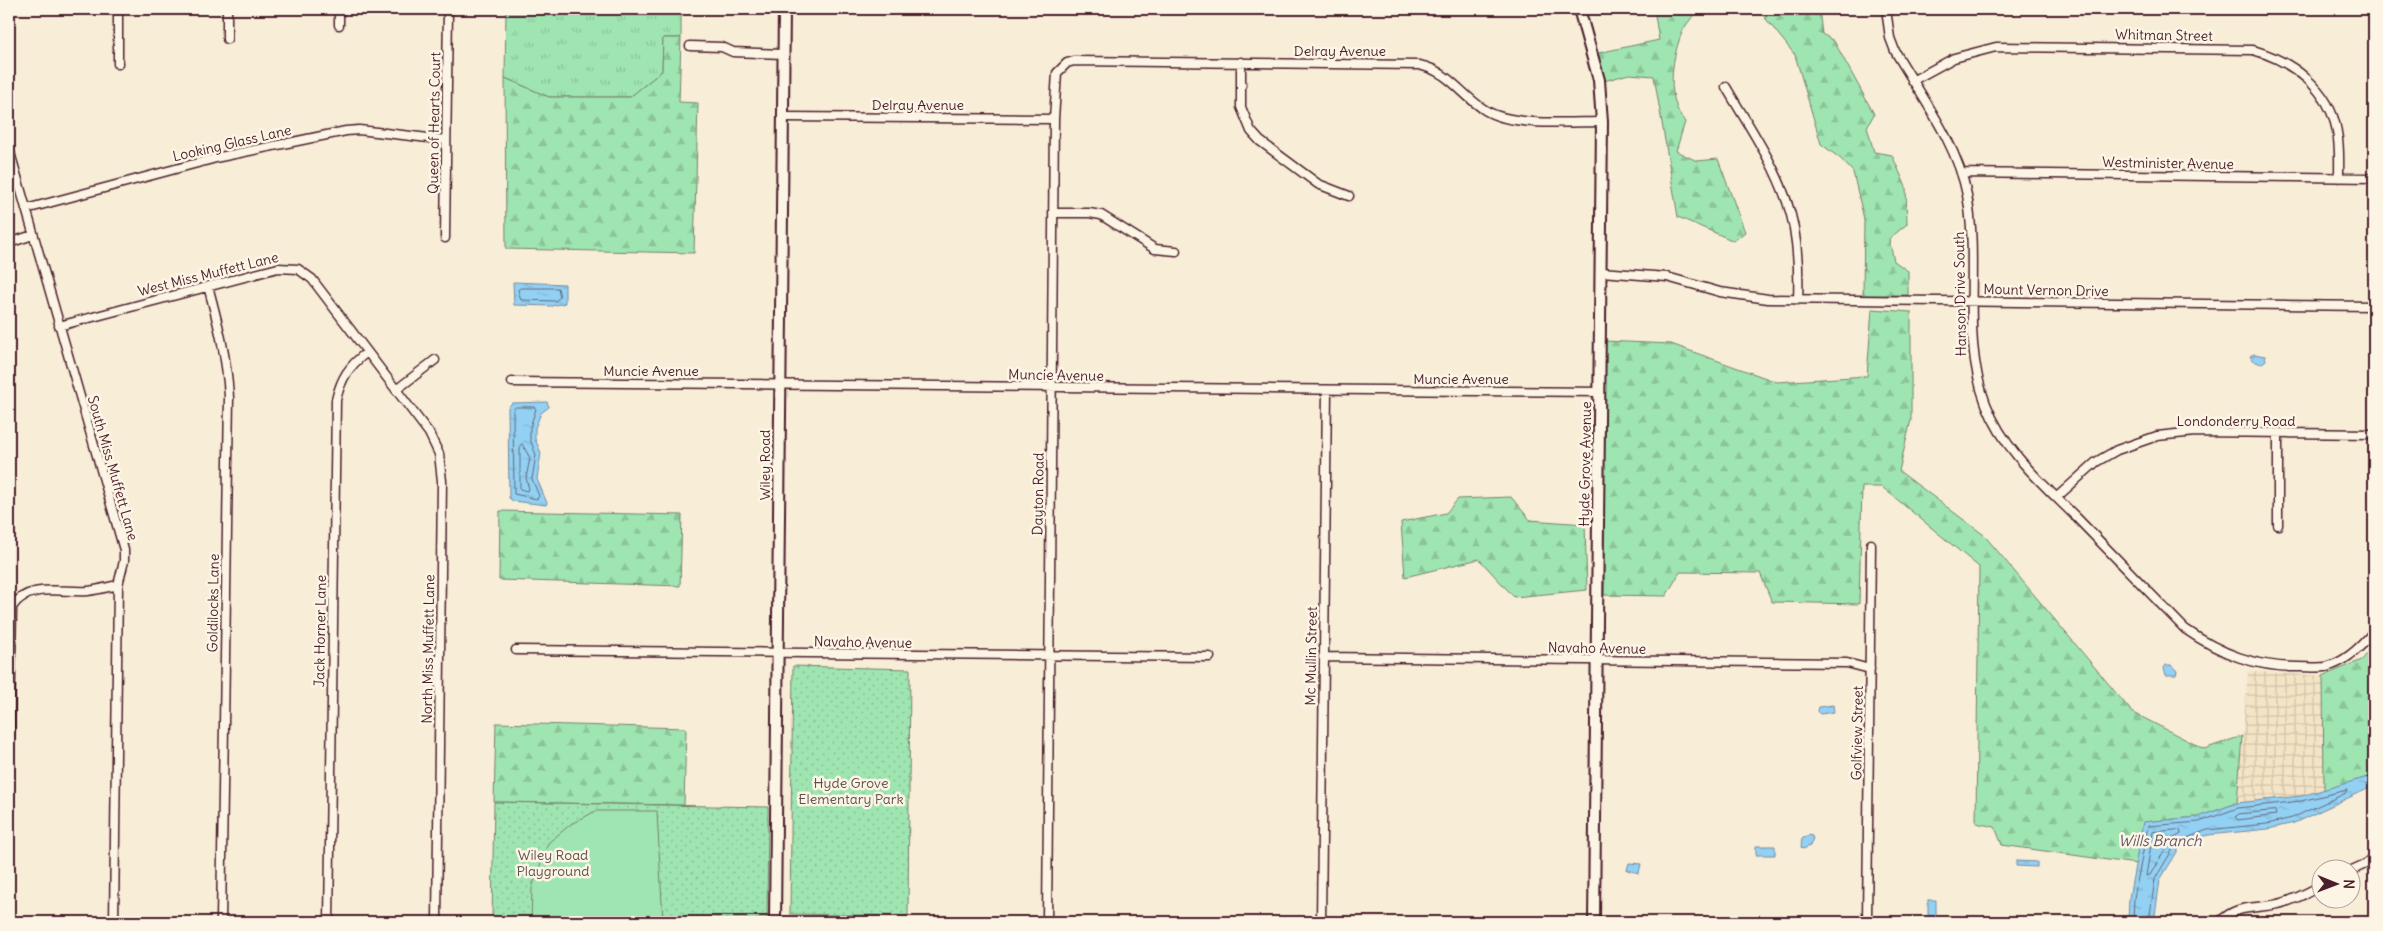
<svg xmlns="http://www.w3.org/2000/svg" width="2383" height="931" font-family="Delius,sans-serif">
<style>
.industrial{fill:url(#industrial-grid)}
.grass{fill:url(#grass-tufts);stroke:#74826e}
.forest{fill:url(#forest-firs);stroke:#74826e}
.park{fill:url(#park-dots);stroke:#74826e}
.pitch{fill:#9fe5b1;stroke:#74826e}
.water{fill:url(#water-ripples);stroke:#758aa3}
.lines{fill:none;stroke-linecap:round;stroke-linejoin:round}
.shore{stroke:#67667b;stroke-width:1}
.street-casing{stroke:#4a1f2b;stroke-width:11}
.secondary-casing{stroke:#4a1f2b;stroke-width:14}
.street{stroke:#fcf5e5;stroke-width:8}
.secondary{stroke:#fcf5e5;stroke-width:10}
.labels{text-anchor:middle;stroke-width:5;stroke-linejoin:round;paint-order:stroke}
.street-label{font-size:14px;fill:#4a1f2b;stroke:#fcf5e5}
.park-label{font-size:14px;fill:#5f504c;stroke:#fcf5e5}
.water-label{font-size:15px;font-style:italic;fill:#605467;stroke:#fcf5e5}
</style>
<defs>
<pattern id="industrial-grid" width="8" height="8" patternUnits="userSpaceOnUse" patternTransform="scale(1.25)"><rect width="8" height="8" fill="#f3e4c6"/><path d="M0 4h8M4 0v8" fill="none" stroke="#d2c3aa"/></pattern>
<pattern id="grass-tufts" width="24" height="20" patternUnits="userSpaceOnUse" patternTransform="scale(1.25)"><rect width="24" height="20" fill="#9fe5b1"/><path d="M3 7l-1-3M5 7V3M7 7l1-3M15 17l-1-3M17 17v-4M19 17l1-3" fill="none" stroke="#8ac498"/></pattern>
<pattern id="forest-firs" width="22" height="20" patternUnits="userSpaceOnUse" patternTransform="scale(1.25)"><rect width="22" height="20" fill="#9fe5b1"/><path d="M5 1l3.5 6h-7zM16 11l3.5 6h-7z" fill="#8ac498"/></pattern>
<pattern id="park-dots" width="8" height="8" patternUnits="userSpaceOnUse" patternTransform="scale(1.25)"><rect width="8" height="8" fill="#9fe5b1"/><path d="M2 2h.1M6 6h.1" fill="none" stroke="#8ac498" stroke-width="1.8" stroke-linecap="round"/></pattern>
<pattern id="water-ripples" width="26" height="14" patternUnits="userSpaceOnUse" patternTransform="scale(1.25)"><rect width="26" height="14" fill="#92d1f3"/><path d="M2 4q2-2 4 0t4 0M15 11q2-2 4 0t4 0" fill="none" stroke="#7fb3d0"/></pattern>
</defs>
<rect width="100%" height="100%" fill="#f8edd7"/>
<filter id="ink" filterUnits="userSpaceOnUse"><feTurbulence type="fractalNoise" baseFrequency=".02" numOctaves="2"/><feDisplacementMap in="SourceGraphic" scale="10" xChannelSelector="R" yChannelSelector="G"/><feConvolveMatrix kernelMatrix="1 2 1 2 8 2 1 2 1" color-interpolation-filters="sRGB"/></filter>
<g filter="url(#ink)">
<!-- industrial -->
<path class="industrial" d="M2248 671 2323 676 2324 790 2301 796 2237 803Z"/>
<!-- grass -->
<path class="grass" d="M506 9H681V38H663L662 71 630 97H549L505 78Z"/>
<!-- forest -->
<path class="forest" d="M1654 9H1698C1693 17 1684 26 1681 35 1671 62 1666 98 1685 122L1676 151 1697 161 1718 159 1745 232 1734 241 1678 217 1654 76 1629 74 1604 81 1598 53 1659 40Z
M1758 9H1819L1822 34 1834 41 1874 114 1867 127 1874 152 1892 155 1906 187 1907 224 1889 239 1894 261 1908 271V295H1863L1864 219 1853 172 1841 159 1821 144 1795 55Z
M663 38H681L679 102 698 103 694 253 506 249 505 78 549 97H630L662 71Z
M1872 309 1911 312V420L1899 471 1984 535 2132 712 2204 749 2242 736 2237 803 2198 817 2143 822 2136 864 2002 845 1995 827 1976 823 1979 567 1882 487H1862L1859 604 1772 602 1760 573 1680 572 1666 596 1604 595V341L1671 344 1777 382 1867 376Z
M1511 497 1530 520 1585 524 1587 590 1514 597 1479 559 1405 577 1401 522 1446 513 1458 499Z
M500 511 682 515 680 586 499 580Z
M2374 645V770L2368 777 2324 790 2323 676 2362 660Z
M496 723 686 728 684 805 494 802Z"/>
<!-- park -->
<path class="park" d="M793 666 910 669 908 916 790 914Z
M494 802 768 807 767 922H492Z"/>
<!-- pitch -->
<path class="pitch" d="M596 811H657L663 922H531L532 888 548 843 571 824Z"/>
<!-- water -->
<path class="water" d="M513 282 565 284V303L552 306 514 305Z
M2254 354 2265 356 2266 360 2261 364 2252 360 2250 356Z
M547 402 549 407 541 413 535 428V439L541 453 537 479 547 503 546 505 513 501 509 498 508 407 512 403Z
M2166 665H2171L2177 671 2176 675H2166L2164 668Z
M1833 705 1834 712 1820 714 1818 711 1819 707Z
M2374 770V786L2294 823 2268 829 2208 835 2180 847 2160 880 2154 922H2128L2129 898 2143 822 2198 817 2237 803 2301 796 2368 777Z
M1810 834 1813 838 1810 846 1803 849 1801 847 1802 839Z
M1756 846H1775V855H1756Z
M2016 861 2037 862V867L2016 866Z
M1629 863 1641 864 1639 873 1627 870Z
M1928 900H1936V916H1928Z"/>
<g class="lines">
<!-- shore -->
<path class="shore" d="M521 288H558L560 297 555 301 521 300 518 290Z
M516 407H534L536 409 530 427V439L536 455 532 479 539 496 537 499 514 494 513 410Z
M522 444 530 458 526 478 529 489 527 491 520 489V446Z
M2275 811 2276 815 2238 820 2235 817 2239 814Z
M2180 830 2181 834 2171 840 2150 875 2146 876 2153 832Z
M2133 922 2134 898 2148 826 2199 822 2238 808 2301 801 2347 790 2346 793 2292 818 2267 824 2207 830 2177 842 2155 879 2149 922"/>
<!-- street casing -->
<g class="street-casing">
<path id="street" d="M339 9V25
M1886 9 1890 38 1895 51C1921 96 1957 143 1967 195 1980 265 1960 337 1986 404 2004 451 2043 484 2077 518 2113 555 2149 592 2185 629 2221 654 2255 667 2299 667 2308 667 2317 668 2326 667 2346 662 2362 646 2374 631
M227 39V9
M690 46 722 47 733 52 783 54
M1241 62V107L1251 131 1260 141 1318 184 1349 196
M118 64V9
M1912 81 1954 58 1996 47 2253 50C2292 61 2330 89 2337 132 2340 147 2339 162 2339 178
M1726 87C1752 132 1784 176 1794 228 1798 252 1799 276 1798 300
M783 117 1054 119
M9 149 124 550V561L118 585 114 922
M1961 173 2374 178
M26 209 220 157 346 131 359 130 446 140
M1053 213H1089L1101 215 1155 249 1176 251
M445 238 448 9
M9 243 33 235
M1601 272 1667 277 1720 292 1768 299 2374 306
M208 286C218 323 227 358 229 397L221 922
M59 326 278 268 298 269 312 279 429 433 439 454 442 481 437 922
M512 382 1600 392
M396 390 435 360
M2057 497 2096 462 2117 450 2157 436 2195 432 2374 434
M2278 525V433
M516 650 1210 657
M1323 657 1847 663 1870 669
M9 779 12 607C28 582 63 593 88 591 98 590 108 587 118 585
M2350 871 2374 860
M329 922 336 400C341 378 349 366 367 352
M1047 922 1054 119 1057 73 1067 63 1074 61 1419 65C1449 71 1461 95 1485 110 1512 127 1570 122 1602 122
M1321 922 1327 390
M1867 922 1871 544
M2220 922C2236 904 2256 909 2278 904 2293 901 2307 893 2320 886"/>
</g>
<!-- secondary casing -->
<g class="secondary-casing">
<path id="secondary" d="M1579 9 1599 80 1602 122 1594 922
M775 922 784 9"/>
</g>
<!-- street -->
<use href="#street" class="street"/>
<!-- secondary -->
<use href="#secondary" class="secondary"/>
</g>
</g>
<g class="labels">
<!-- street labels -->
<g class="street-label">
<text transform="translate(2164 35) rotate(1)" y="5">Whitman Street</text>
<text x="1340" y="56">Delray Avenue</text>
<text x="918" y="110">Delray Avenue</text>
<text transform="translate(434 123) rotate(-89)" y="5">Queen of Hearts Court</text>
<text transform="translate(232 143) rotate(-13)" y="5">Looking Glass Lane</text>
<text transform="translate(2168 163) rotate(1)" y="5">Westminister Avenue</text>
<text transform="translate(208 274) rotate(-14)" y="5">West Miss Muffett Lane</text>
<text transform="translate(2046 290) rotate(1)" y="5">Mount Vernon Drive</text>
<text transform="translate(1960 294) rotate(-91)" y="5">Hanson Drive South</text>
<text x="651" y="376">Muncie Avenue</text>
<text transform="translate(1056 375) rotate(1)" y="5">Muncie Avenue</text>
<text x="1461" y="384">Muncie Avenue</text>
<text x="2236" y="426">Londonderry Road</text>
<text transform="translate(1585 464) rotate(-89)" y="5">Hyde Grove Avenue</text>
<text transform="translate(765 465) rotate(-90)" y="5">Wiley Road</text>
<text transform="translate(113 468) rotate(74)" y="5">South Miss Muffett Lane</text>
<text transform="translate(1038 494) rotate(-89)" y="5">Dayton Road</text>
<text transform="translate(213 603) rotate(-89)" y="5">Goldilocks Lane</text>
<text transform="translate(320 631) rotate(-89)" y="5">Jack Horner Lane</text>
<text transform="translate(863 642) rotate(1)" y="5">Navaho Avenue</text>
<text transform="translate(1597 648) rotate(1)" y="5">Navaho Avenue</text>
<text transform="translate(428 649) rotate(-89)" y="5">North Miss Muffett Lane</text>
<text transform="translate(1311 656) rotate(-89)" y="5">Mc Mullin Street</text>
<text transform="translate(1857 733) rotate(-89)" y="5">Golfview Street</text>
</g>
<!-- park labels -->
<g class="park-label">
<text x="851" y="788">Hyde Grove<tspan x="851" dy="16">Elementary Park</tspan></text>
<text x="553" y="860">Wiley Road<tspan x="553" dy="16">Playground</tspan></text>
</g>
<!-- water labels -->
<g class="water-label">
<text x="2160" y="846">Wills Branch</text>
</g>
</g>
<!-- margin -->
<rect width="2383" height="931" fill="none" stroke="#fcf5e5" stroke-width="30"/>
<rect x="15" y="15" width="2353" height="901" fill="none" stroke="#4a1f2b" stroke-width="2" filter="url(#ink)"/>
<!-- north arrow -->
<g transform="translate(2336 884) rotate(91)"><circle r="24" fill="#fcf5e5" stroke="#b59f9b"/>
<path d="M0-4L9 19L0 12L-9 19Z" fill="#4a1f2b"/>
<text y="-8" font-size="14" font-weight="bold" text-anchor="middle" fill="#4a1f2b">N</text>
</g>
</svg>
